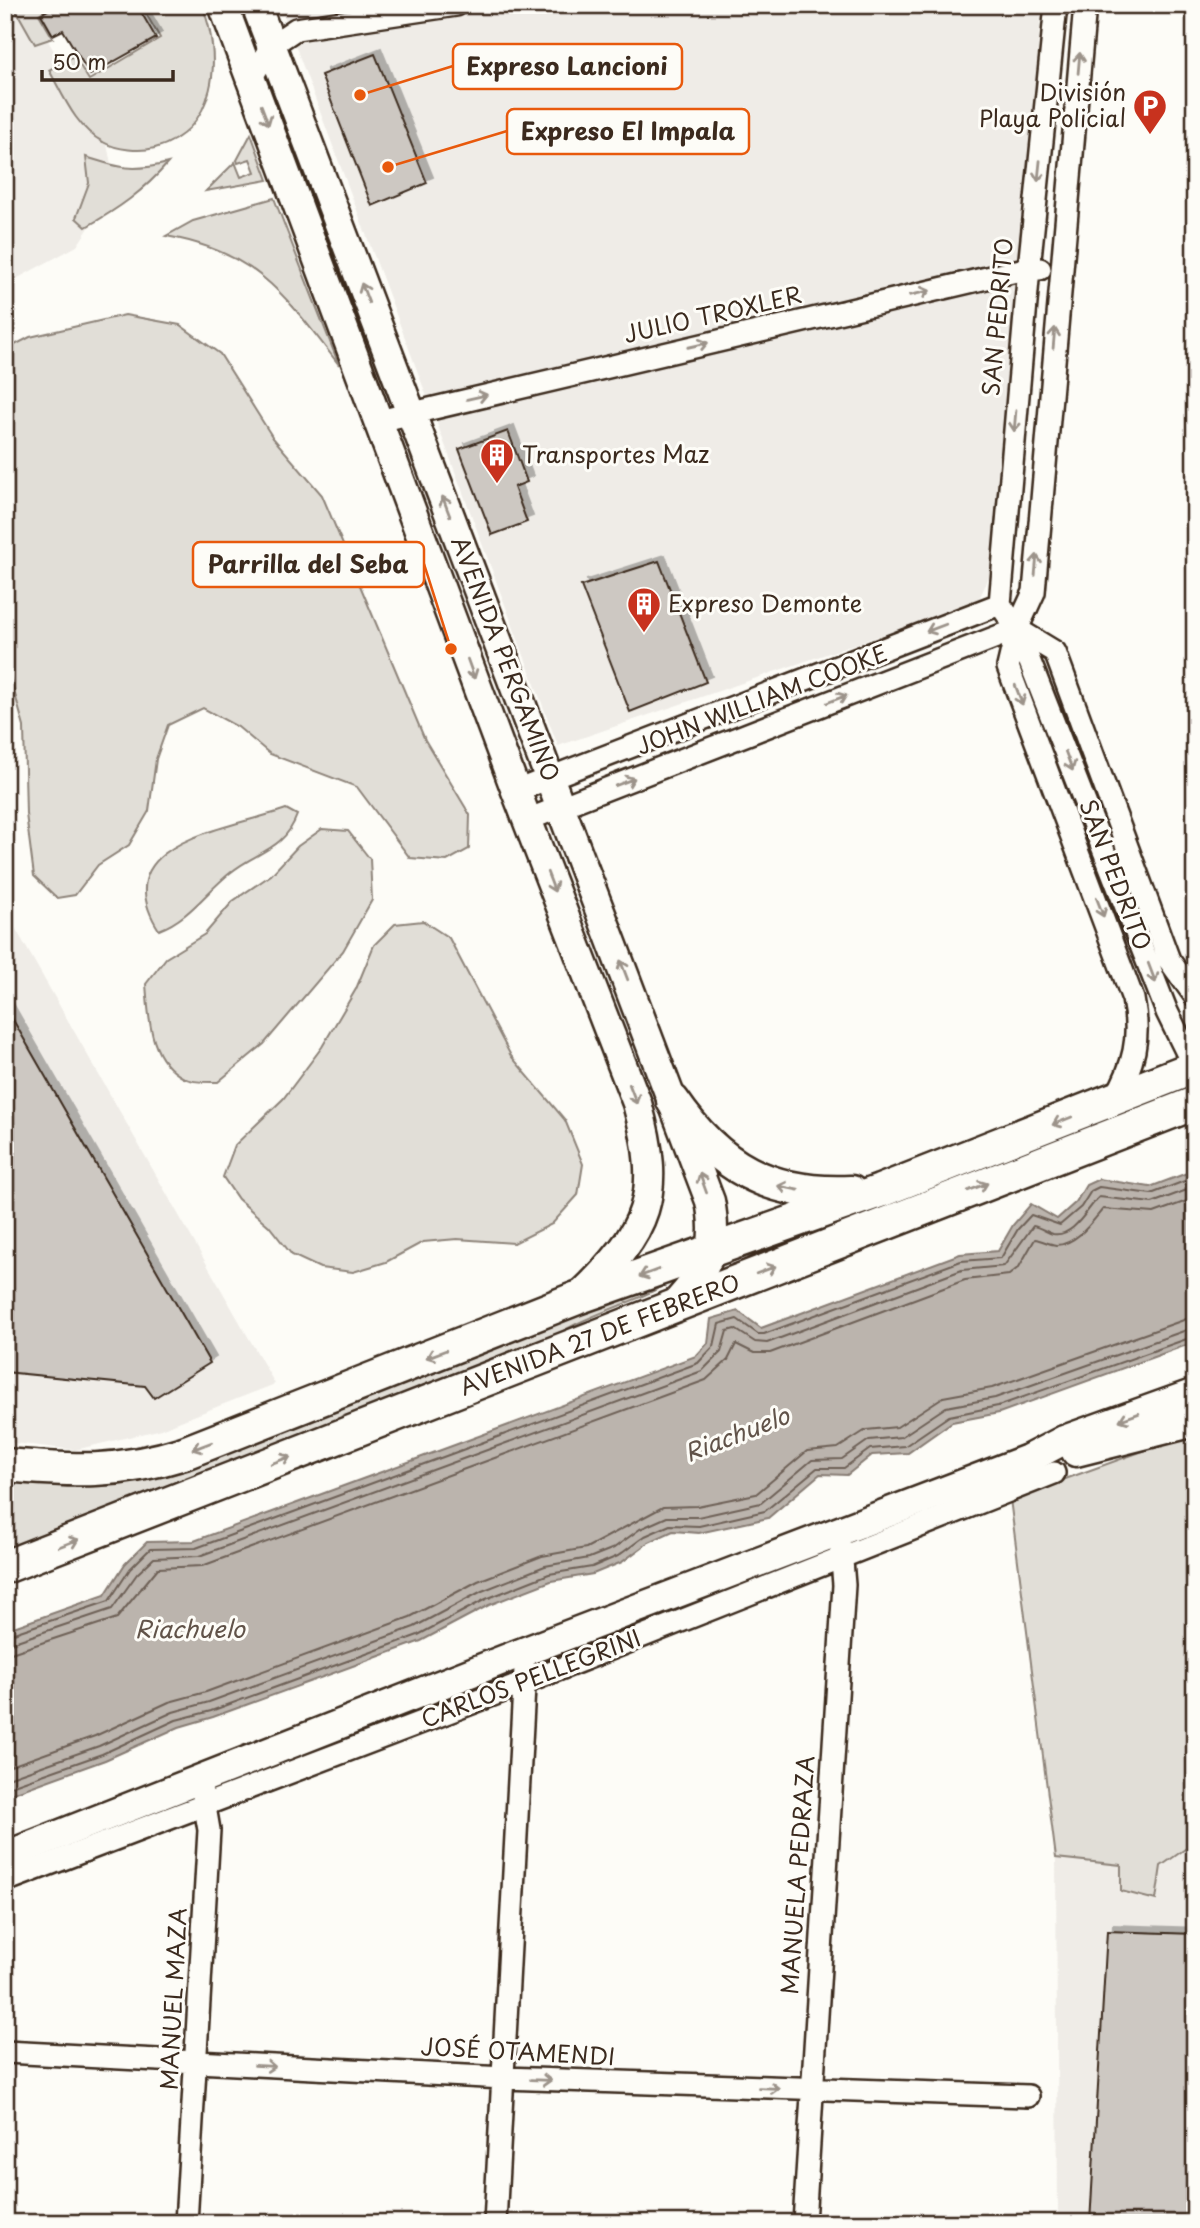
<svg xmlns="http://www.w3.org/2000/svg" width="1200" height="2228" font-family="'Playpen Sans',sans-serif">
<style>
.built{fill:#efece7}
.green{fill:#e1ded7;stroke:#8e847a;stroke-width:2}
.water{fill:#bbb4ad;stroke:#887d74;stroke-width:2}
.lines{fill:none;stroke-linecap:round;stroke-linejoin:round}
.shore{stroke:#6e6157;stroke-width:2}
.building{fill:#cdc8c2;stroke:#3b2a1e;stroke-width:2;filter:url(#shadow)}
.street-casing{stroke:#3b2a1e;stroke-width:26}
.secondary-casing{stroke:#3b2a1e;stroke-width:33}
.primary-casing{stroke:#3b2a1e;stroke-width:37}
.street{stroke:#fdfcf7;stroke-width:21}
.secondary{stroke:#fdfcf7;stroke-width:28}
.primary{stroke:#fdfcf7;stroke-width:32}
.oneway{stroke:#9c938a}
.labels{text-anchor:middle;stroke-width:6;stroke-linejoin:round;paint-order:stroke}
.poi-label{font-size:23px;fill:#3b2a1e;stroke:#fdfcf7;text-anchor:start}
.street-label{font-size:23px;fill:#3b2a1e;stroke:#fdfcf7}
.water-label{font-size:24px;font-style:italic;fill:#615349;stroke:#fdfcf7}
.leader{fill:none;stroke:#e8590c;stroke-width:2.5}
.callout-dot{fill:#e8590c;stroke:#fdfcf7;stroke-width:2.5}
.callout{fill:#fdfcf7;stroke:#e8590c;stroke-width:2.5}
.callout-label{font-size:24px;text-anchor:middle;font-weight:bold;fill:#3b2a1e}
</style>
<defs>
<filter id="shadow"><feDropShadow dx="6" dy="-6" stdDeviation="0" flood-color="#0004"/></filter>
</defs>
<rect width="100%" height="100%" fill="#fdfcf7"/>
<filter id="ink" filterUnits="userSpaceOnUse"><feTurbulence type="fractalNoise" baseFrequency=".0143" numOctaves="2"/><feDisplacementMap in="SourceGraphic" scale="14" xChannelSelector="R" yChannelSelector="G"/><feConvolveMatrix kernelMatrix="1 2 1 2 8 2 1 2 1" color-interpolation-filters="sRGB"/></filter>
<g filter="url(#ink)">
<!-- built -->
<path class="built" d="M5 5H27L106 140 113 173 96 217 77 246 5 285Z
M280 5H1042L991 573 980 597 958 609 558 746Z
M5 910 275 1384 158 1430 75 1450 5 1442Z
M1195 1844V2223H1058L1056 1858 1161 1866Z"/>
<!-- green -->
<path class="green" d="M13 5H53L39 14 53 38 35 44Z
M141 5H202C223 58 217 130 155 148 140 152 117 150 103 142 76 128 63 95 49 70L74 56 89 80 160 38Z
M251 134 268 180 206 191 235 162 241 177 255 172 250 159 238 163 237 160Z
M86 157C119 168 133 172 168 163 144 191 118 209 86 227L76 218 89 183Z
M274 198 339 365C286 296 257 252 166 236L193 221Z
M125 315 180 325 220 354 273 438 322 495 425 740 470 815 469 849 447 861 410 858 357 787 270 754 238 727 203 708 168 725 156 759 149 811 129 845 98 865 75 895 57 898 34 876 26 814 24 727 5 658V350L30 337Z
M286 809 297 815C284 851 256 851 230 873 206 892 189 919 159 930 102 841 231 829 286 809Z
M322 829 348 831 370 859 372 900 343 951 264 1044 218 1082C208 1082 193 1083 184 1078 149 1060 149 1019 146 984L166 958 205 934 233 901 271 875 298 846Z
M423 921 449 938 511 1056 565 1120 583 1164 578 1195 552 1224 514 1243 457 1239 423 1242 386 1262 353 1272 320 1268 292 1255 269 1226 238 1199 223 1177 235 1145 283 1099 322 1047 356 989 374 945 395 924Z
M687 1269C646 1305 585 1310 543 1345L5 1551V1474L86 1481Z
M1190 1434 1195 1451V1842L1161 1866 1156 1900 1121 1891V1865L1056 1858 1010 1499Z"/>
<!-- water -->
<path class="water" d="M1195 1170V1342L999 1413 952 1422 908 1453 872 1455 847 1475 820 1474 768 1518 699 1533 673 1531 649 1542 622 1562 593 1574 551 1581 489 1605 421 1641 213 1717 179 1727 105 1760 5 1796V1630L105 1595 125 1564 147 1542 194 1541 696 1356 708 1343 711 1319 738 1311 761 1328 960 1254 998 1251 1013 1225 1031 1204 1057 1219 1076 1202 1086 1185 1099 1179 1150 1187Z"/>
<g class="lines">
<!-- shore -->
<path class="shore" d="M5 1636 109 1601 130 1569 150 1549 196 1548 698 1363 714 1346 719 1324 737 1319 758 1334H764L961 1261 1001 1258 1018 1229 1031 1215 1060 1225 1081 1207 1091 1191 1099 1187 1151 1194 1195 1177
M5 1645 112 1609 137 1574 154 1558 199 1556 702 1371 721 1352 727 1331 735 1329 755 1342 767 1343 962 1270 1004 1266 1033 1226C1040 1227 1046 1232 1053 1234 1074 1238 1088 1207 1099 1197L1152 1203 1195 1187
M5 1655 117 1618 158 1568 202 1566 706 1380 728 1360 736 1344 754 1353H770L965 1280 1009 1275 1019 1267 1035 1239C1042 1240 1048 1244 1056 1245 1076 1245 1092 1222 1103 1209L1154 1213 1195 1198
M5 1768 95 1736 169 1702 206 1692 410 1617 478 1581 542 1556 586 1548 663 1507 697 1506 756 1494 807 1451 838 1448 866 1430 897 1427 943 1397 992 1388 1195 1316
M5 1779 99 1746 173 1712 209 1702 414 1627 482 1591 545 1566 589 1558 614 1548 640 1529 667 1517H698L761 1503 812 1460 842 1459 869 1440 901 1437 946 1407 995 1398 1195 1327
M5 1788 102 1754 176 1720 211 1711 418 1635 486 1599 549 1574 592 1567 618 1556 645 1536 670 1525 699 1526 765 1511 817 1468H844L870 1449 905 1446 949 1416 998 1406 1195 1336"/>
</g>
<!-- building -->
<path class="building" d="M57 5H137L156 38 90 75 63 30 53 35 41 14Z
M375 54 427 183 372 206 321 75Z
M508 431 527 482 514 487 527 522 492 535 459 449Z
M659 561 706 682 630 712 581 586Z
M5 1006 210 1363 154 1398 145 1386 5 1372Z
M1107 1931 1195 1934V2223H1090Z"/>
<g class="lines">
<!-- street casing -->
<g class="street-casing">
<path id="street" d="M1056 5 1029 268 1000 604 1017 629 1167 1012 1195 1069
M1085 5 1034 592 1017 629 1008 667 1133 999C1141 1037 1134 1066 1114 1100
M251 78 272 45 296 29 456 5
M379 421 1029 268 1040 269
M1017 629 1055 652 1169 960 1195 996
M516 791 1000 604
M527 820 1017 629
M5 1881 527 1682 1054 1473
M5 2052 504 2078 1028 2096
M186 2223 209 1830 203 1795
M495 2223 525 1669
M804 2223 844 1585 841 1548"/>
</g>
<!-- secondary casing -->
<g class="secondary-casing">
<path id="secondary" d="M223 5 516 791 637 1103C663 1196 649 1230 580 1296
M256 5 710 1201C720 1252 706 1270 673 1307
M1076 1452 1195 1422
M5 1856 523 1652 1028 1459 1064 1440 1195 1393"/>
</g>
<!-- primary casing -->
<g class="primary-casing">
<path id="primary" d="M673 1101C718 1167 770 1196 851 1192
M5 1465C74 1471 117 1474 184 1453L577 1298 880 1191 1195 1067
M5 1567 1195 1103"/>
</g>
<!-- street -->
<use href="#street" class="street"/>
<!-- secondary -->
<use href="#secondary" class="secondary"/>
<!-- primary -->
<use href="#primary" class="primary"/>
</g>
<!-- one-way arrows -->
<defs><path id="oneway-shaft" d="M-6 0H5M1.5-3L5.5 0L1.5 3" fill="none" stroke-width="1.6" stroke-linecap="round" stroke-linejoin="round" transform="scale(1.75)"/></defs>
<g class="oneway">
<use href="#oneway-shaft" transform="translate(1079 63) rotate(-85)"/>
<use href="#oneway-shaft" transform="translate(265 115) rotate(69)"/>
<use href="#oneway-shaft" transform="translate(1039 171) rotate(96)"/>
<use href="#oneway-shaft" transform="translate(365 293) rotate(-111)"/>
<use href="#oneway-shaft" transform="translate(920 293) rotate(-13)"/>
<use href="#oneway-shaft" transform="translate(1054 338) rotate(-85)"/>
<use href="#oneway-shaft" transform="translate(698 345) rotate(-13)"/>
<use href="#oneway-shaft" transform="translate(477 397) rotate(-13)"/>
<use href="#oneway-shaft" transform="translate(1015 421) rotate(95)"/>
<use href="#oneway-shaft" transform="translate(446 506) rotate(-111)"/>
<use href="#oneway-shaft" transform="translate(1036 565) rotate(-85)"/>
<use href="#oneway-shaft" transform="translate(936 628) rotate(159)"/>
<use href="#oneway-shaft" transform="translate(471 669) rotate(70)"/>
<use href="#oneway-shaft" transform="translate(1019 695) rotate(69)"/>
<use href="#oneway-shaft" transform="translate(837 699) rotate(-21)"/>
<use href="#oneway-shaft" transform="translate(1069 761) rotate(69)"/>
<use href="#oneway-shaft" transform="translate(625 782) rotate(-21)"/>
<use href="#oneway-shaft" transform="translate(551 882) rotate(69)"/>
<use href="#oneway-shaft" transform="translate(1100 907) rotate(69)"/>
<use href="#oneway-shaft" transform="translate(624 970) rotate(-111)"/>
<use href="#oneway-shaft" transform="translate(1152 973) rotate(69)"/>
<use href="#oneway-shaft" transform="translate(633 1094) rotate(69)"/>
<use href="#oneway-shaft" transform="translate(1062 1121) rotate(158)"/>
<use href="#oneway-shaft" transform="translate(703 1183) rotate(-110)"/>
<use href="#oneway-shaft" transform="translate(978 1187) rotate(-21)"/>
<use href="#oneway-shaft" transform="translate(788 1188) rotate(-168)"/>
<use href="#oneway-shaft" transform="translate(766 1270) rotate(-21)"/>
<use href="#oneway-shaft" transform="translate(649 1273) rotate(160)"/>
<use href="#oneway-shaft" transform="translate(436 1354) rotate(159)"/>
<use href="#oneway-shaft" transform="translate(1129 1417) rotate(160)"/>
<use href="#oneway-shaft" transform="translate(202 1446) rotate(159)"/>
<use href="#oneway-shaft" transform="translate(281 1460) rotate(-21)"/>
<use href="#oneway-shaft" transform="translate(69 1543) rotate(-21)"/>
<use href="#oneway-shaft" transform="translate(265 2066) rotate(3)"/>
<use href="#oneway-shaft" transform="translate(541 2080) rotate(2)"/>
<use href="#oneway-shaft" transform="translate(769 2088) rotate(2)"/>
</g>
</g>
<!-- icons -->
<defs>
<g id="parking-pin" transform="scale(1.75)"><path d="M0 17L-7.5 6A9.5 9.5 0 1 1 7.5 6Z" fill="#c8321e" stroke="#fdfcf7"/><path d="M-3.5-5.5H1a3.5 3.5 0 0 1 0 7H-1V5.5H-3.5ZM-1-3.4V-.6H.8a1.4 1.4 0 0 0 0-2.8Z" fill="#fff"/></g>
<g id="building-pin" transform="scale(1.75)"><path d="M0 17L-7.5 6A9.5 9.5 0 1 1 7.5 6Z" fill="#c8321e" stroke="#fdfcf7"/><path d="M-4-6H4V6H1V3H-1V6H-4ZM-2.5-4.3h1.7v1.8h-1.7ZM.8-4.3h1.7v1.8H.8ZM-2.5-1h1.7V.8h-1.7ZM.8-1h1.7V.8H.8Z" fill="#fff"/></g>
</defs>
<g fill-rule="evenodd">
<use href="#parking-pin" x="1150" y="106"/>
<use href="#building-pin" x="497" y="455"/>
<use href="#building-pin" x="644" y="604"/>
</g>
<g class="labels">
<!-- poi labels -->
<g class="poi-label">
<text x="1126" y="101" text-anchor="end">División<tspan x="1126" dy="26">Playa Policial</tspan></text>
<text x="522" y="463">Transportes Maz</text>
<text x="668" y="612">Expreso Demonte</text>
</g>
<!-- street labels -->
<g class="street-label">
<text transform="translate(713 315) rotate(-13)" y="8">JULIO TROXLER</text>
<text transform="translate(998 317) rotate(-85)" y="8">SAN PEDRITO</text>
<text transform="translate(505 659) rotate(69)" y="8">AVENIDA PERGAMINO</text>
<text transform="translate(762 700) rotate(-21)" y="8">JOHN WILLIAM COOKE</text>
<text transform="translate(1115 875) rotate(69)" y="8">SAN PEDRITO</text>
<text transform="translate(600 1335) rotate(-21)" y="8">AVENIDA 27 DE FEBRERO</text>
<text transform="translate(531 1679) rotate(-21)" y="8">CARLOS PELLEGRINI</text>
<text transform="translate(798 1875) rotate(-86)" y="8">MANUELA PEDRAZA</text>
<text transform="translate(174 1999) rotate(-87)" y="8">MANUEL MAZA</text>
<text transform="translate(518 2052) rotate(3)" y="8">JOSÉ OTAMENDI</text>
</g>
<!-- water labels -->
<g class="water-label">
<text transform="translate(737 1435) rotate(-21)" y="8">Riachuelo</text>
<text x="190" y="1638">Riachuelo</text>
</g>
</g>
<!-- callouts -->
<path class="leader" d="M360 95L453 66M388 167L507 131M451 649L424 564"/>
<g class="callout-dot">
<circle cx="360" cy="95" r="7"/>
<circle cx="388" cy="167" r="7"/>
<circle cx="451" cy="649" r="7"/>
</g>
<g class="callout">
<rect x="453" y="44" width="229" height="45" rx="7"/>
<rect x="507" y="109" width="242" height="45" rx="7"/>
<rect x="193" y="542" width="231" height="45" rx="7"/>
</g>
<g class="callout-label">
<text x="567" y="75">Expreso Lancioni</text>
<text x="628" y="140">Expreso El Impala</text>
<text x="308" y="573">Parrilla del Seba</text>
</g>
<!-- margin -->
<rect width="1200" height="2228" fill="none" stroke="#fdfcf7" stroke-width="28"/>
<rect x="14" y="14" width="1172" height="2200" fill="none" stroke="#3b2a1e" stroke-width="2.5" filter="url(#ink)"/>
<!-- scale -->
<path d="M42 70v10h131v-10" fill="none" stroke="#3b2a1e" stroke-width="3.5"/>
<text x="52" y="70" font-size="21" fill="#3b2a1e" stroke="#fdfcf7" stroke-width="5" paint-order="stroke">50 m</text>
</svg>
